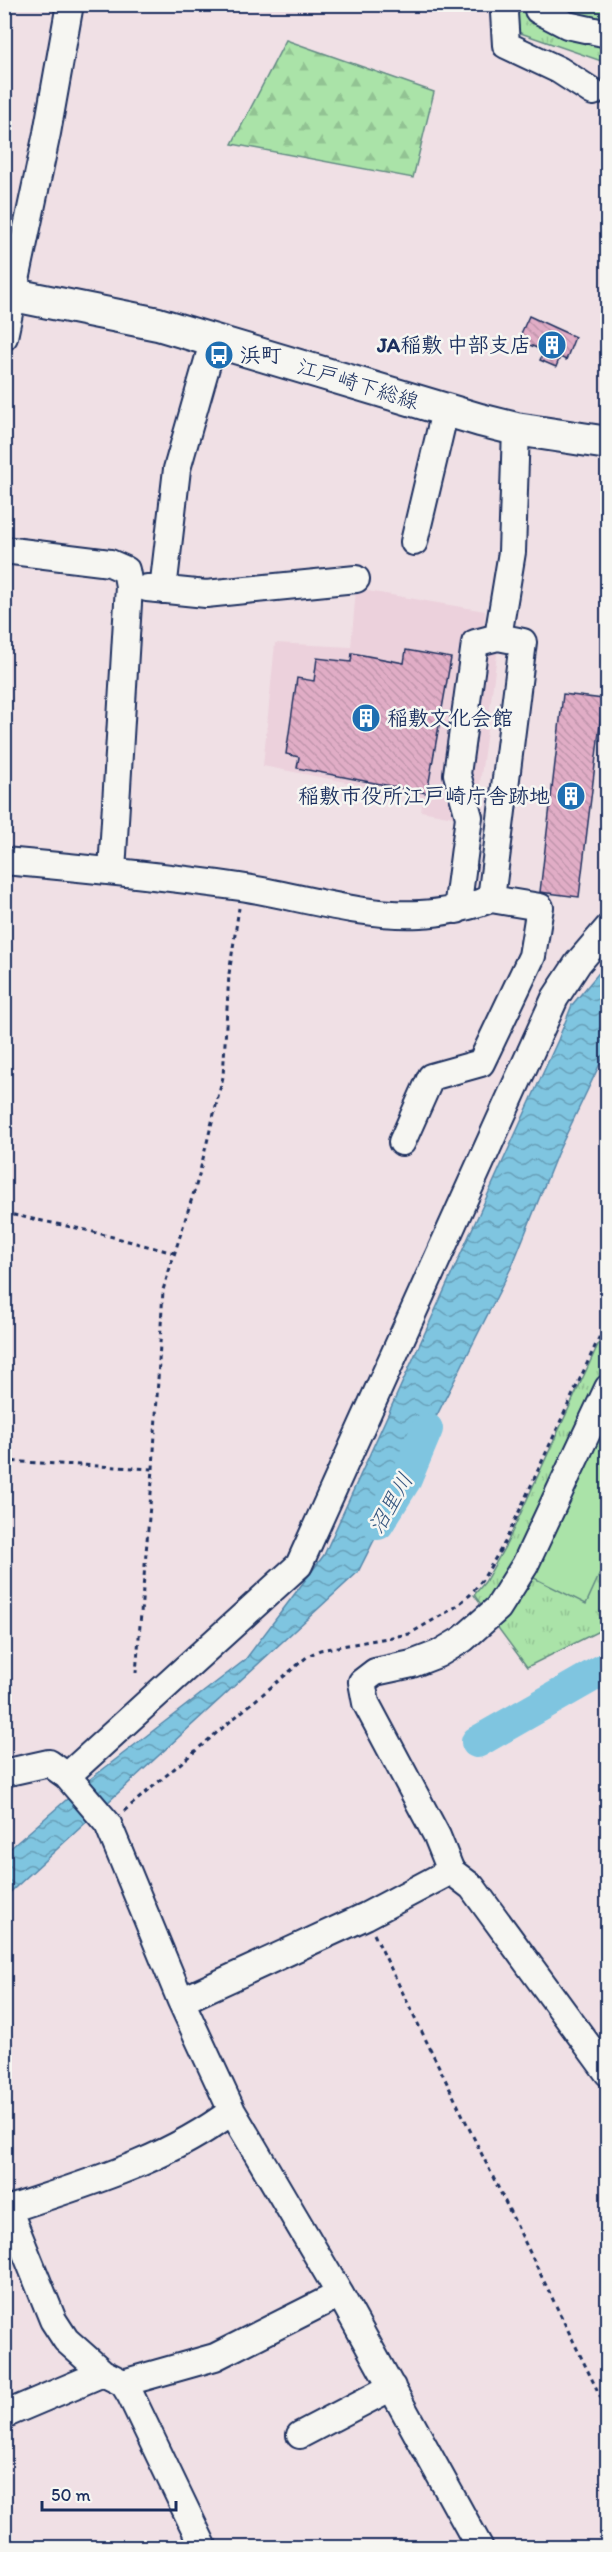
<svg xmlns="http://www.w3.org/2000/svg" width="612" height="2552" font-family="Itim,'Klee One',sans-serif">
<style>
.built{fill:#ecd1dc}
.grass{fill:url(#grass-tufts);stroke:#628983;stroke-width:1.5}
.forest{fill:url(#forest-firs);stroke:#628983;stroke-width:1.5}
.pitch{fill:#aae3a8;stroke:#628983;stroke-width:1.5}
.water{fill:url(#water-waves);stroke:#5789ac;stroke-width:1.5}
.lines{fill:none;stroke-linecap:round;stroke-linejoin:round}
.river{stroke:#7fc5e0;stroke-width:32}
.building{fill:url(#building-back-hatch);stroke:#1b2f5e;stroke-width:1.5}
.minor-casing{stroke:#1b2f5e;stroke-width:30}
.major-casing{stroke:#1b2f5e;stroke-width:36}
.path{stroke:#1b2f5e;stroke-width:3;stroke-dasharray:4.5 4.5;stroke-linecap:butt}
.minor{stroke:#f6f6f2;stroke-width:26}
.major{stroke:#f6f6f2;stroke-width:32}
.labels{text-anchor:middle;stroke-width:5;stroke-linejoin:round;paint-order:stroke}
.poi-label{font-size:21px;font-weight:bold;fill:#1b2f5e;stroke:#f6f6f2;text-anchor:end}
.street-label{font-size:21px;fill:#1b2f5e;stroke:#f6f6f2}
.water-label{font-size:22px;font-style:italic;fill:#34547e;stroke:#f6f6f2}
</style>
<defs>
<pattern id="grass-tufts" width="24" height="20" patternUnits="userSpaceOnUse" patternTransform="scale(1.5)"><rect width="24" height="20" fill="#aae3a8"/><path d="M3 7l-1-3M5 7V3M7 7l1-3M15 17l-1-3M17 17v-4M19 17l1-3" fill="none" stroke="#92c393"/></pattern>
<pattern id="forest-firs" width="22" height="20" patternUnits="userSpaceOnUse" patternTransform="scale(1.5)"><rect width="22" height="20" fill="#aae3a8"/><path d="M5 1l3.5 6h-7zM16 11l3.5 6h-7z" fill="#92c393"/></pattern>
<pattern id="water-waves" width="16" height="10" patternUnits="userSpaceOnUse" patternTransform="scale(1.5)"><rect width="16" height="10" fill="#7fc5e0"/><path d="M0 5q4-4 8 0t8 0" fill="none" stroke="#67a0b9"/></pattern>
<pattern id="building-back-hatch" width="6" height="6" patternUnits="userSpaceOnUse" patternTransform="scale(1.5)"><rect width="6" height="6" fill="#e1adc6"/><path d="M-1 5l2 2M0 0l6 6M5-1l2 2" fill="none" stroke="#c095ac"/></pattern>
</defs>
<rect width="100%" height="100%" fill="#f0e0e5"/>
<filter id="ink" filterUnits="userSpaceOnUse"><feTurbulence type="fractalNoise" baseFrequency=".0167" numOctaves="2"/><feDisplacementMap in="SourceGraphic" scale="12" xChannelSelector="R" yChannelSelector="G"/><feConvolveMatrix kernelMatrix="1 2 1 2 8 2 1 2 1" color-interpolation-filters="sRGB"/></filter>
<g filter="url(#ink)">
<!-- built -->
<path class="built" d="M356 589 485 611 484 638 499 640 475 821 421 811 423 797 263 766 275 643 351 647Z"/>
<!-- grass -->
<path class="grass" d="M511 5H607V63L506 28Z
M607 1325V1627L527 1667 474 1595 485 1582 507 1543Z"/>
<!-- forest -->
<path class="forest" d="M286 40 434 92 413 178 232 144Z"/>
<!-- pitch -->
<path class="pitch" d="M607 1410V1558L586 1604 526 1574Z"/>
<!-- water -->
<path class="water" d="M607 963V1049L557 1154 512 1266 358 1572 5 1897V1853L89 1780 245 1660 324 1555 558 1040 572 1005Z"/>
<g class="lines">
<!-- river -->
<path class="river" d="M378 1524 406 1479 427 1429
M477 1742 608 1667"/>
</g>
<!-- building -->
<path class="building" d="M529 316 575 337 566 360 560 357 556 367 540 360 544 351 518 340Z
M406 650 451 658 427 793 297 768 299 757 286 754 297 678 314 681 317 658 351 662 352 653 404 663Z
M563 694 603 699 579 897 540 892Z"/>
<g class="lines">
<!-- minor casing -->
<g class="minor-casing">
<path id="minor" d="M506 4 504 13 506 45 559 70 593 92
M539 4 538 10 567 25 608 34
M4 337 47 133 70 4
M414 542 445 411
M4 550 110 563 126 570 129 586 112 871
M147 588 206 594 356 579
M163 590 177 469 214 339
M498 637 512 552 516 429
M4 861C83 868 162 876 240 887 299 896 360 917 420 914 445 913 468 907 491 899L523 642 498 637 475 643 457 774 469 817 457 910
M402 1142 431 1077 481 1063 532 956 540 907 491 899
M608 1388 525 1565 498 1608 463 1639 438 1654 412 1664 375 1672 362 1682 366 1703 437 1836 451 1871 472 1887 608 2073
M4 1773 49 1763 67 1776 108 1824 181 2001 232 2111 340 2294 480 2548
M67 1776 299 1565 555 998 578 963 608 928
M181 2001 366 1916 451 1871
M4 2211 13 2221 53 2320 66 2340 103 2373 123 2383 131 2396 204 2548
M4 2211C84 2184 165 2162 232 2111
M123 2383 215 2357 340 2294
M4 2415 103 2373
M300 2435 392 2387"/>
</g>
<!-- major casing -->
<g class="major-casing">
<path id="major" d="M4 293 158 324 480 420 516 429 608 443"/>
</g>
<!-- path -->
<path class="path" d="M4 1213 86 1230 174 1253
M4 1461 153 1469 136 1673
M153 1469 163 1290 198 1179 223 1077 229 974 239 908
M124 1811 308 1656 320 1650 409 1634 454 1608 470 1595 483 1579 505 1542 608 1318
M374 1934 608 2412"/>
<!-- minor -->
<use href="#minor" class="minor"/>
<!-- major -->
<use href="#major" class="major"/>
</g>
</g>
<!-- icons -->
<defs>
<g id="building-disc" transform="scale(1.5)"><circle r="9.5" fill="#1f6fb2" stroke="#f6f6f2"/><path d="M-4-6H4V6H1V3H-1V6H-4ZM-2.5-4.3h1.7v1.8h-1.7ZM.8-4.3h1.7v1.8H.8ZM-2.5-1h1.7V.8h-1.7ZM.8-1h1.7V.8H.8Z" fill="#fff"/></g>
<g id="bus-disc" transform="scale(1.5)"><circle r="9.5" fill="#1f6fb2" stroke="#f6f6f2"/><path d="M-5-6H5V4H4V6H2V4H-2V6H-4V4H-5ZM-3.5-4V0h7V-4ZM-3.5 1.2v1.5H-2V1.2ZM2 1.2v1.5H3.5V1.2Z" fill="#fff"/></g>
</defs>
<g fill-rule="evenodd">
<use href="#building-disc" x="552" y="345"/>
<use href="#bus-disc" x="219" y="355"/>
<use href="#building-disc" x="366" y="718"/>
<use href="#building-disc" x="571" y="796"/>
</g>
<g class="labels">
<!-- poi labels -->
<g class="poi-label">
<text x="531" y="352">JA稲敷 中部支店</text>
<text x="240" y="362" text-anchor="start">浜町</text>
<text x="387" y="725" text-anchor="start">稲敷文化会館</text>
<text x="550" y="803">稲敷市役所江戸崎庁舎跡地</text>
</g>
<!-- street labels -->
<g class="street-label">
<text transform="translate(358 384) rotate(17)" y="7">江戸崎下総線</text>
</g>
<!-- water labels -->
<g class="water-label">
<text transform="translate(390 1503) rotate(-60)" y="8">沼里川</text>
</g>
</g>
<!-- margin -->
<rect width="612" height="2552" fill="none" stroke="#f6f6f2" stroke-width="24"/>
<rect x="12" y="12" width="588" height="2528" fill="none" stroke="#1b2f5e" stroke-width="2" filter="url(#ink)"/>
<!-- scale -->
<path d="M42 2501v9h134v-9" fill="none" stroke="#1b2f5e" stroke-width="3"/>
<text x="51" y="2501" font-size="18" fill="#1b2f5e" stroke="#f6f6f2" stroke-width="4.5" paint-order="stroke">50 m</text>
</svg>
